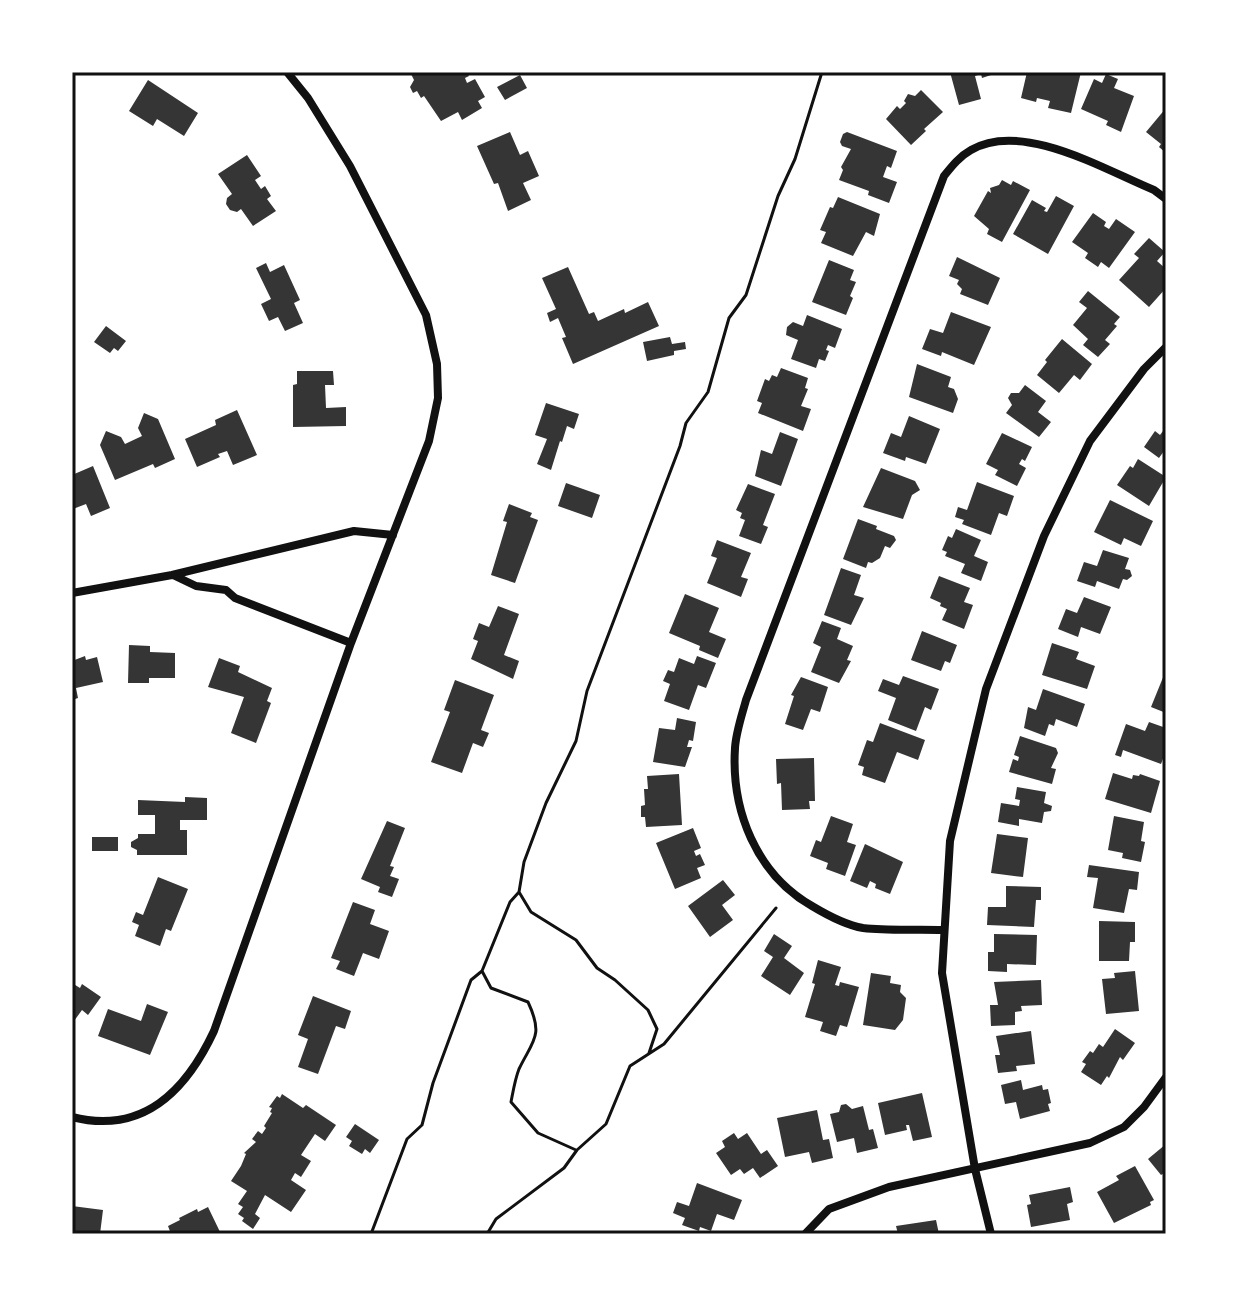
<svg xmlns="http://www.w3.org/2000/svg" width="1238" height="1306" font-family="'DejaVu Sans',sans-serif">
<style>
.building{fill:#353535}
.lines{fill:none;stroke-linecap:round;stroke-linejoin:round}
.path{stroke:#111;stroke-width:3}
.minor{stroke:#111;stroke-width:8}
.neatline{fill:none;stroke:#111;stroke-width:3}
</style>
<rect width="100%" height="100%" fill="#fff"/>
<!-- building -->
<path class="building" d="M410 72H467L469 76 465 78 467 83 475 79 485 97 478 101 482 108 462 120 458 112 441 121 424 96 421 98 417 91 413 93 410 87 414 80Z
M950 72H990L991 75 982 78 981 74 975 76 981 99 959 105Z
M1027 72H1081L1071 113 1048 108 1050 101 1037 98 1036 102 1021 98Z
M1106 74 1118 79 1114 88 1134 96 1121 132 1106 125 1108 121 1081 109 1094 79 1102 83Z
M520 75 527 88 505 100 497 87Z
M148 80 198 113 184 136 157 119 153 126 129 111Z
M921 90 943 112 924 129 926 131 911 145 886 119 897 106 900 109 906 103 904 101 908 94 915 96Z
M1166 108V153L1159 147 1161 144 1146 132Z
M510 132 520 155 528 151 539 176 523 183 531 200 508 211 498 183 494 184 477 146Z
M847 132 897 151 891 168 887 166 883 177 897 182 889 203 868 195 869 191 839 180 843 170 841 167 851 149 842 146 840 142 843 134Z
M247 155 261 176 255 180 261 189 265 186 271 196 267 199 276 211 253 226 241 209 237 212 230 210 226 204 227 198 232 194 218 174Z
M1002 180 1011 185 1013 181 1030 190 1002 242 987 234 989 229 974 216 988 191 991 193 990 188 999 185Z
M1056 196 1074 206 1048 254 1013 234 1032 200 1046 208 1044 211 1047 212Z
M838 197 880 214 874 236 866 232 853 256 821 243 826 232 820 230 830 207 833 208Z
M1093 213 1106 222 1104 226 1109 229 1116 219 1135 232 1109 268 1101 262 1098 267 1085 258 1088 253 1072 242Z
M1149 238 1165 252 1157 261 1166 269V288L1149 307 1119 280 1139 258 1134 254Z
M957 257 1000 278 988 305 960 294 962 289 957 284 959 280 949 276Z
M829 260 854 270 850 280 856 282 850 296 853 298 846 315 812 302Z
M266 263 270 272 284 265 300 300 294 303 303 323 285 331 278 317 269 321 261 304 271 299 256 268Z
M568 267 589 314 594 312 598 321 624 309 625 313 648 302 659 326 573 364 562 338 566 337 558 318 550 322 547 313 556 309 542 278Z
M1088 291 1120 317 1114 324 1117 326 1105 340 1110 344 1098 357 1083 345 1088 339 1073 325 1087 308 1079 302Z
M951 312 991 327 974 365 942 352 941 356 922 349 930 329 943 333Z
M807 315 842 329 835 348 828 345 826 350 829 351 825 361 819 359 816 368 791 359 798 340 786 335 787 327 793 322 803 326Z
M106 326 126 341 118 351 114 348 110 353 94 342Z
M670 337 672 344 685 342 686 349 674 351V355L647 361 643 342Z
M1062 339 1092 364 1080 380 1074 375 1059 393 1037 375 1047 362 1045 360Z
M917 364 951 377 948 387 954 389 958 399 953 413 909 397Z
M781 368 808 378 805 388 808 389 801 406 811 409 803 431 758 413 762 403 757 401 765 379 769 381 772 375 777 377Z
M297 371H333L334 385H325L326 408 346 407V426L293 427V385L297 384Z
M1025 385 1046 401 1038 412 1051 422 1039 437 1006 413 1012 405 1008 398 1011 393H1019Z
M546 403 579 414 574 429 567 426 562 442 560 441 551 470 537 464 547 439 535 435Z
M237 410 257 455 233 465 227 451 218 454 220 457 197 467 185 439 216 425 215 420Z
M144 413 158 419 175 459 155 468 153 464 115 480 100 445 106 431 121 437 125 444 142 436 138 428Z
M909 416 940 429 926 464 906 457 905 461 883 453 891 433 901 437Z
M1166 427V453L1164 451 1159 458 1144 447 1155 431 1160 435Z
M780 432 798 439 781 486 755 476 761 450 772 454Z
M1002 433 1032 447 1025 461 1022 459 1019 464 1026 468 1017 486 995 475 998 470 986 464Z
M1138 459 1166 477 1149 506 1117 485 1130 466 1133 468Z
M93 466 110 508 91 516 86 504 73 509 72 475Z
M881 468 915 481 920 490 912 495 903 519 863 507Z
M977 482 1014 496 1007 516 999 513 991 535 962 524 964 520 955 517 958 507 967 510Z
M566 483 600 495 592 518 558 506Z
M748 484 775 494 763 525 768 527 761 544 739 536 745 520 740 518 742 513 736 510Z
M1110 500 1153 521 1141 546 1124 538 1121 545 1094 532Z
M509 504 532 513 530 517 538 520 515 583 491 575 507 522 503 521Z
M858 519 877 526 876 529 894 536 896 540 890 548 885 546 880 558 872 563 868 562 866 568 843 559Z
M956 529 981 540 974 556 988 562 981 581 961 573 965 564 945 556 947 552 942 550 948 536 952 538Z
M717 540 751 553 741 577 748 579 741 597 707 583 717 558 711 556Z
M1103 550 1129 558 1125 569 1130 570 1132 576 1127 580 1123 579 1119 589 1097 581 1095 587 1077 581 1084 562 1097 566Z
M841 568 861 575 854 595 864 598 851 625 824 615Z
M939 576 970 588 964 602 973 605 964 629 942 620 947 609 940 606 941 603 930 598Z
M685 594 719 608 709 632 726 639 718 658 699 650 700 646 669 633Z
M1084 597 1111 607 1100 634 1081 627 1078 637 1058 629 1066 609 1077 613Z
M498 606 519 614 504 655 519 661 513 679 471 659 478 641 473 639 479 623 489 627Z
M822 621 841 628 837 639 853 646 847 660 851 661 839 683 811 672 821 647 813 643Z
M922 631 957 645 950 663 945 661 941 671 911 660Z
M1052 643 1079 652 1076 659 1095 666 1087 689 1042 675Z
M129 645 150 646V652L175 653V678H149V683H128Z
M85 656 86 660 97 657 103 682 76 688 78 698 72 700V661Z
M697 656 716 663 706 688 698 685 689 710 664 701 670 684 663 681 668 670 674 672 679 658 694 664Z
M219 658 240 666 238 672 272 688 267 701 271 703 256 743 231 733 244 697 208 687Z
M1164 675 1166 676V713L1151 707Z
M903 676 939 689 931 710 925 707 916 731 888 720 896 698 878 691 883 679 899 685Z
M801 677 828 687 820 712 811 709 803 730 785 724 794 696 791 695Z
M455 680 494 695 481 730 489 733 483 747 473 743 462 773 431 762 450 712 444 710Z
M1043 689 1085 704 1077 727 1056 719 1054 726 1049 724 1045 736 1024 728 1028 707 1036 710Z
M677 718 696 722 693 741 689 740 687 747H692L685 767 653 762 659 728 675 730Z
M1149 722 1166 728V751L1161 764 1123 750 1121 757 1115 755 1126 724 1145 731Z
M880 723 925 740 918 760 897 752 885 783 862 775 864 767 858 765 867 740 873 742Z
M1020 736 1056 748 1058 753 1051 768 1056 769 1052 784 1009 772 1013 759 1018 761 1019 757 1014 755Z
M814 758 815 801H809L810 809 782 810 781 783 777 784 776 759Z
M1113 773 1132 779 1133 775 1139 776 1140 774 1160 781 1151 813 1105 799Z
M679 774 682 825 646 827 645 817H641V806L645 805 644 789H648L647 776Z
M1017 787 1046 792 1044 803 1052 806 1051 811 1044 812 1042 823 1019 819V826L998 822 1001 803 1019 806 1020 800 1015 799Z
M185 797 207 798V820H180V830H187V855H137V850L131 847V842L138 838V834H155V815H138V800L185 802Z
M831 816 853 824 847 842 856 845 845 876 826 869 828 863 810 856 816 840 821 842Z
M1114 816 1144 822 1141 841 1145 842 1141 862 1122 858 1123 853 1108 850Z
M387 821 405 828 390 866 394 867 390 876 399 879 392 897 378 892 380 887 361 879Z
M693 828 701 848 694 851 696 856 700 854 705 865 697 868 701 878 675 889 656 843Z
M997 834 1028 838 1023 877 991 873Z
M92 837H118V851H92Z
M865 844 903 862 890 894 875 888 876 884 870 881 867 888 850 881Z
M1089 865 1139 872 1137 890 1129 889 1124 913 1093 908 1098 878 1087 877Z
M158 877 188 889 171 931 166 929 160 946 135 936 139 925 132 922 136 912 143 915Z
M723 880 735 895 722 905 733 920 710 937 688 906Z
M1006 886 1041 887V900H1036L1034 927 987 925 988 907H1006Z
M353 902 375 910 370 924 389 931 379 959 363 953 354 976 336 969 340 961 331 958Z
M1099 921 1135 922V942H1130L1129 961H1099Z
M774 934 792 946 784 958 804 973 790 995 761 976 773 957 764 951Z
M994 934 1037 935 1036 965 1007 964V972L988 971V952H994Z
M818 960 841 967 835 985 839 986 840 982 859 987 847 1027 840 1025 836 1036 820 1031 823 1022 805 1017 815 984 812 983Z
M1135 971 1139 1011 1106 1014 1102 979 1115 978 1114 973Z
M871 973 891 976 890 983 901 985 900 992 906 998 903 1020 895 1030 863 1025Z
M1041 980 1042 1005 1021 1006 1022 1011 1015 1012V1025L991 1026 990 1005H998L994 982Z
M72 983 80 988 82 984 101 997 88 1015 82 1010 74 1021 72 1020Z
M313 996 351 1011 345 1029 336 1026 318 1074 298 1067 308 1039 298 1035Z
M147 1004 168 1012 150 1055 98 1036 108 1009 141 1021Z
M1115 1029 1135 1043 1123 1060 1120 1057 1109 1078 1107 1076 1101 1085 1081 1072 1086 1064 1082 1062 1090 1051 1093 1053 1099 1044 1103 1047Z
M1031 1031 1035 1064 1016 1066 1017 1071 998 1073 995 1055H1000L996 1036Z
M1021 1080 1023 1090 1042 1085 1043 1090 1048 1089 1051 1103 1048 1104 1050 1111 1020 1119 1016 1102 1005 1104 1001 1085Z
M922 1093 932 1137 913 1141 909 1125H906L907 1130 885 1135 878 1103Z
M282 1094 303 1108 306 1105 336 1125 325 1141 315 1134 301 1155 311 1161 301 1177 295 1173 291 1180 306 1190 291 1212 265 1195 255 1214 260 1218 253 1229 242 1221 244 1218 238 1214 243 1207 238 1204 247 1191 231 1181 241 1166 246 1154 244 1153 256 1142 252 1139 258 1131 262 1134 266 1128 264 1126 272 1113 270 1112 272 1108 269 1107 277 1096 280 1098Z
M846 1104 852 1109 863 1106 869 1130 873 1129 878 1148 857 1153 854 1138 837 1142 830 1114 839 1112 841 1105Z
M817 1110 823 1140 829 1139 833 1158 812 1163 809 1152 785 1157 777 1118Z
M355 1124 379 1140 370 1153 365 1149 362 1154 349 1146 352 1141 346 1137Z
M734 1133 738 1139 747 1133 761 1154 767 1150 778 1166 760 1178 753 1168 744 1174 740 1169 731 1175 716 1153 725 1147 722 1141Z
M1166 1144V1172L1161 1175 1148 1159Z
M1135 1166 1154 1200 1150 1202 1151 1205 1114 1223 1097 1192 1119 1180 1116 1176Z
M697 1183 742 1200 734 1220 717 1214 711 1231 700 1227 699 1231 682 1225 685 1218 673 1213 677 1202 689 1206Z
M1070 1187 1073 1202 1067 1204 1070 1220 1031 1227 1027 1205 1031 1204 1029 1195Z
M72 1206 103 1210 100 1234 80 1232V1234H72Z
M208 1207 221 1234H171L168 1226 180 1220 179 1218 197 1209 198 1212Z
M936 1220 939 1234H898L896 1226Z"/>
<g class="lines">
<!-- path -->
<path class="path" d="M519 892 531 912 576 940 597 968 615 980 648 1010 657 1029 649 1053
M482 971 491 988 528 1002C544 1036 533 1040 519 1069 515 1079 513 1092 511 1102L538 1133 576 1150
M371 1234 407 1139 422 1125 433 1083 471 980 482 971 510 902 519 892 524 862 546 803 576 741 587 691 680 446 686 423 708 392 729 318 746 295 778 196 795 159 822 72
M487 1234 496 1219 564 1168 577 1150 606 1124 630 1066 664 1044 776 908"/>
<!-- minor -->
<path class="minor" d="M173 575 196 586 226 590 235 598 351 643
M72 593 172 575 354 531 393 535
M943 930C917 929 889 931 863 928 845 925 827 915 812 906 756 874 731 810 735 748 736 732 742 715 746 700L944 176C952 166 960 156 971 150 1022 120 1105 170 1154 190L1166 199
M72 1117C143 1135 186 1091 214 1031L351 643 429 441 438 398 437 364 426 315 350 166 308 98 287 72
M805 1234 829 1209 889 1187 1090 1143 1124 1127 1144 1107 1166 1077
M991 1234 975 1169 942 973 950 841 986 689 1044 536 1090 441 1144 369 1166 347"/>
</g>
<!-- border -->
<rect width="1238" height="1306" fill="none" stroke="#ffffff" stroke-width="148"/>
<rect x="74" y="74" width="1090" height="1158" class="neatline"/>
</svg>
